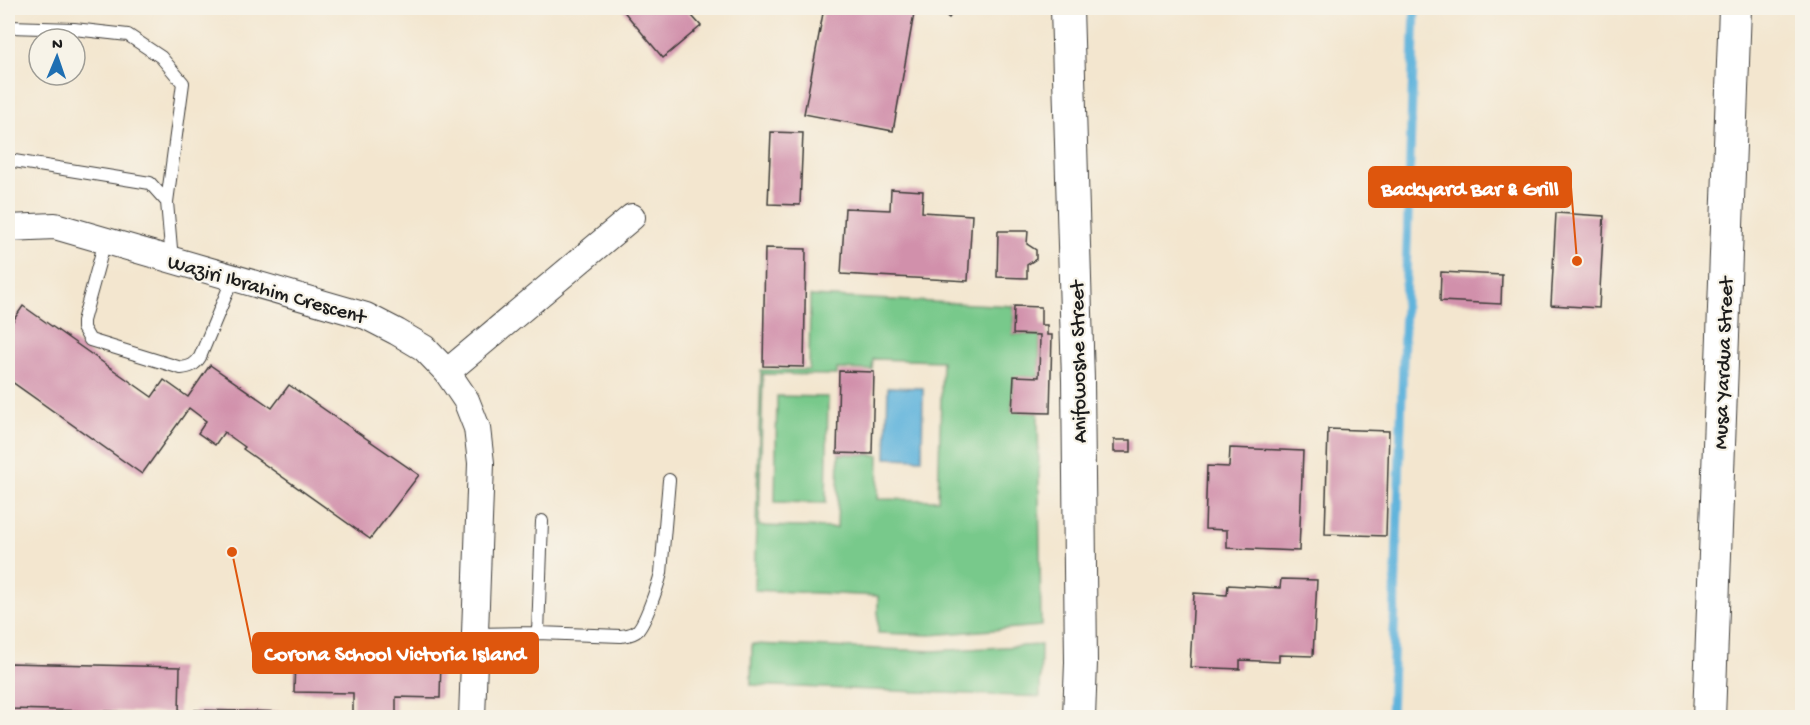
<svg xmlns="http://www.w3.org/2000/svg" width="1810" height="725" font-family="'Gochi Hand',sans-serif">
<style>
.green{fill:#78c98b;stroke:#4a7254;stroke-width:1.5;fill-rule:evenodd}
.water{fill:#60b4dc;stroke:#3e687c;stroke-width:1.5}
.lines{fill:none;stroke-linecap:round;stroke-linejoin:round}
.stream{stroke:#60b4dc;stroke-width:9}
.building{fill:#d190ab}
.service-casing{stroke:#3c3a37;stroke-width:14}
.minor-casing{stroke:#3c3a37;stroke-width:28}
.tertiary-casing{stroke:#3c3a37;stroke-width:34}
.service{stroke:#fff;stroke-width:12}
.minor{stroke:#fff;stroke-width:26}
.tertiary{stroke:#fff;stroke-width:32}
.labels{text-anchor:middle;stroke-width:4.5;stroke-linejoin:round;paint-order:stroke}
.street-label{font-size:21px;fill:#1c1c1c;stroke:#f7f3e8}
.leader{fill:none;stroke:#de560d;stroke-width:2}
.callout-dot{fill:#de560d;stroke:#f7f3e8;stroke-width:2}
.callout{fill:#de560d;stroke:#de560d;stroke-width:2}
.callout-label{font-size:22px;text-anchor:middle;font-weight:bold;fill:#fff}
</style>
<rect width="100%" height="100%" fill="#f7f3e8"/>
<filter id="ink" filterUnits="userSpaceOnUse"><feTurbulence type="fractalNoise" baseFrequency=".0167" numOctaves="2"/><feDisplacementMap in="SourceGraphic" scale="12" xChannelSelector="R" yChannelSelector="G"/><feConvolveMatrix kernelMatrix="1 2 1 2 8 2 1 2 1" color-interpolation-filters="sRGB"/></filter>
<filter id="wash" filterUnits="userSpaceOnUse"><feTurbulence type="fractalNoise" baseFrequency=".008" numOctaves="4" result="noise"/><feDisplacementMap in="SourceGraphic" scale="24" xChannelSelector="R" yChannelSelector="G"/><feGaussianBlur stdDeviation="1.35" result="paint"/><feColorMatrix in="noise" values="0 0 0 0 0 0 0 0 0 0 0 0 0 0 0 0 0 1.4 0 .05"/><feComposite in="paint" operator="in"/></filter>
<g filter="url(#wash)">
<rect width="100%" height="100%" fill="#f3e6cf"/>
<!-- green -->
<path class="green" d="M810 296 1014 306 1013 334 1040 335 1039 377H1014L1012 411 1038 413 1041 626 931 635 878 633V596L754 590 761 370H809ZM873 359 942 361 938 500 878 499 879 455 839 454 837 528 759 526 763 374 837 375V369L872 370Z
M777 396 828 397 826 503 775 502Z
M752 644 933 651 1041 645 1040 697 751 685Z"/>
<!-- water -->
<path class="water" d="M888 387 923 388 922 459 886 458Z"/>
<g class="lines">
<!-- stream -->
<path class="stream" d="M1391 718 1415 8"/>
</g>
<g id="blocks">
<!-- building -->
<path class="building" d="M621 8H685L701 26 663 58Z
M824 8H915L893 131 804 114Z
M935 8H956L949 18Z
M771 132 803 133 800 205 768 204Z
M891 189 923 191 922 212 972 215 968 281 841 274 845 208 890 210Z
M1556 213 1604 216 1599 308 1551 305Z
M998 231H1028L1027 244 1036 250V259L1027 265V278L997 277Z
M765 248 806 249 804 367 763 366Z
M1441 272 1502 275 1501 304 1440 301Z
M23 306 152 397 164 380 188 397 210 365 272 408 289 385 419 475 370 539 243 449 245 447 224 432 215 445 198 433 206 421 189 408 142 474 8 379V328Z
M1014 306 1041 307V325H1047V335H1052L1050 413 1012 412 1014 376 1039 377 1040 335 1013 334Z
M839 371 874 372 872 454 837 453Z
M1328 429 1389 431 1386 536 1325 534Z
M1114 440H1131V452H1114Z
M1230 448 1303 451 1299 551 1227 548V530L1205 529 1207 466 1229 467Z
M1281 579 1317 580 1313 656 1279 655V662L1240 660V669L1190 667 1194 593 1227 595 1228 585 1280 588Z
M295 657 441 659 440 698 396 697V718H353V693L294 692Z
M8 663 180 667 179 713 8 709Z
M195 710 292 712V718H195Z"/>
</g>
</g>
<g filter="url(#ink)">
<use href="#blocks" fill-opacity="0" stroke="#3c3a37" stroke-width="1.5"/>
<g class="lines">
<!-- service casing -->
<g class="service-casing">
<path id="service" d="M10 27 74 29 128 35 161 57 183 83 167 202
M8 160 150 183 167 202 172 260
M105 241 83 321V328L90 340 181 368C190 367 195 365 200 357L233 278
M538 633 542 521
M475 634 538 633 621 636C627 635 633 635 638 630 646 621 658 585 661 573L669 480"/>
</g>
<!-- minor casing -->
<g class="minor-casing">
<path id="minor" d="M8 228 55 226 366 316 397 332 424 348 447 372 466 400 477 428 481 463 472 718
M447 372 632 217"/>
</g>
<!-- tertiary casing -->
<g class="tertiary-casing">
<path id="tertiary" d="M1067 8 1078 380 1081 662 1079 718
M1709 718 1735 8"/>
</g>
<!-- service -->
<use href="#service" class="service"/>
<!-- minor -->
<use href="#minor" class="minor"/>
<!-- tertiary -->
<use href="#tertiary" class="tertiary"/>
</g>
</g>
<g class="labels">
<!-- street labels -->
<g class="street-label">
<text transform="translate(267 288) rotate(16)" y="7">Waziri Ibrahim Crescent</text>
<text transform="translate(1077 362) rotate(-91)" y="7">Anifowoshe Street</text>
<text transform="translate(1722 363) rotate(-88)" y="7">Musa Yardua Street</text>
</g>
</g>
<!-- callouts -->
<path class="leader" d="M1577 261L1571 187M232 552L253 653"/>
<g class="callout-dot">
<circle cx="1577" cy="261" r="6"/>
<circle cx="232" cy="552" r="6"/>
</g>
<g class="callout">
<rect x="1369" y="167" width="202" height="40" rx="6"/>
<rect x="253" y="633" width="285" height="40" rx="6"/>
</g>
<g class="callout-label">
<text x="1470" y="195">Backyard Bar &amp; Grill</text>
<text x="395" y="660">Corona School Victoria Island</text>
</g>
<!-- margin -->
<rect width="1810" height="725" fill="none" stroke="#f7f3e8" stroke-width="30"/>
<!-- north arrow -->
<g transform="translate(57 57) rotate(2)"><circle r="28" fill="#f7f3e8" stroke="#9f9d96" stroke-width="1.5"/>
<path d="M0-4.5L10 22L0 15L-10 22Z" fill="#1f6fb2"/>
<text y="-9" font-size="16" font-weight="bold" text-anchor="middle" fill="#1c1c1c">N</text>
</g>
</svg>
